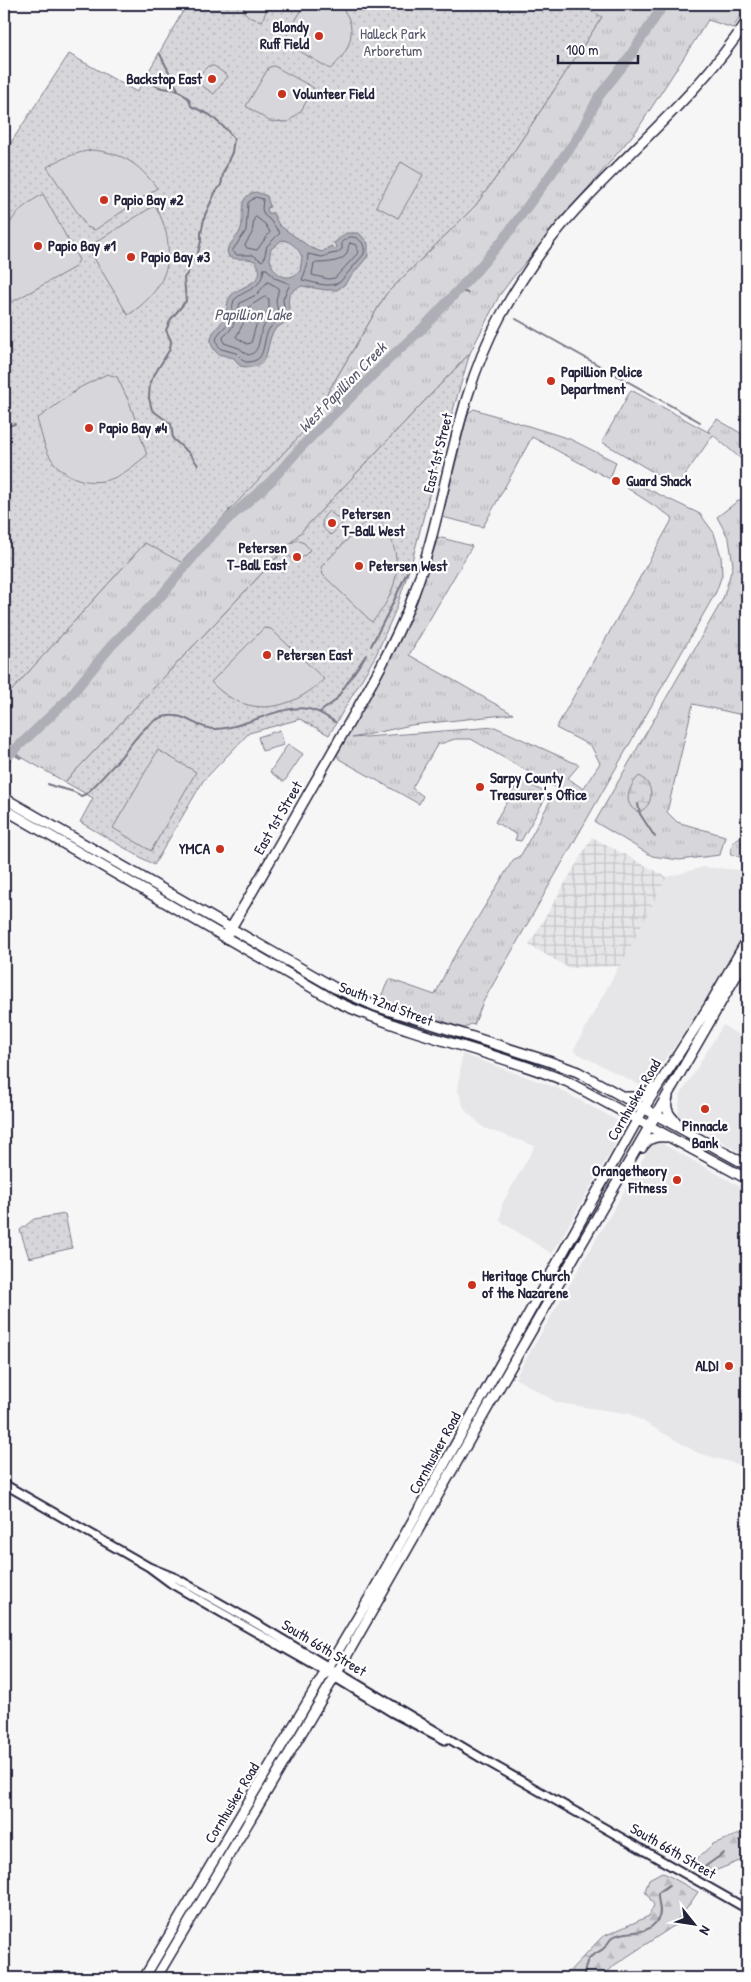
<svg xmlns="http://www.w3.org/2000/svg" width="751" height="1982" font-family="'Patrick Hand',sans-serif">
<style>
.built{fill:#e6e6e9}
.industrial{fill:url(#industrial-grid)}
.grass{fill:url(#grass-tufts);stroke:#7c7c8b}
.forest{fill:url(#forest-firs);stroke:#7c7c8b}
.wetland{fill:url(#wetland-marsh);stroke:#7c7c8b}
.park{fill:url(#park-dots);stroke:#7c7c8b}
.pitch{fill:#d7d7db;stroke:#7c7c8b}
.water{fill:#aeaeb7;stroke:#767685;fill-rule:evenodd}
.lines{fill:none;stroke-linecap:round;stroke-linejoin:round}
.shore{stroke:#5a5a6d;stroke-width:1}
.stream{stroke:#767685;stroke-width:2}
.river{stroke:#aeaeb7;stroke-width:10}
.minor-casing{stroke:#22223b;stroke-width:11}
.major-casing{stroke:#22223b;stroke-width:12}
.minor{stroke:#fff;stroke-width:7}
.major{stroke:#fff;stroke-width:9}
.poi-dot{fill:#c8321e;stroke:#fff;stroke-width:2}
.labels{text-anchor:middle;stroke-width:4.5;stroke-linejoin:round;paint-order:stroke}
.poi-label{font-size:15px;font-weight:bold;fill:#22223b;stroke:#fff;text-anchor:start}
.park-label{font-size:15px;fill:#58586b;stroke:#fff}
.street-label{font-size:15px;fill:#22223b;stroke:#fff}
.water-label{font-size:16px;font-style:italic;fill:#5a5a6d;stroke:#fff}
</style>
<defs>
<pattern id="industrial-grid" width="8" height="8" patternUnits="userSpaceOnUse" patternTransform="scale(1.25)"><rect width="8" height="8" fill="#e6e6e9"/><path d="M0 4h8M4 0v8" fill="none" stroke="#c5c5c9"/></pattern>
<pattern id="grass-tufts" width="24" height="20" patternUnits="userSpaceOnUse" patternTransform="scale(1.25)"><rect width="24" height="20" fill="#d7d7db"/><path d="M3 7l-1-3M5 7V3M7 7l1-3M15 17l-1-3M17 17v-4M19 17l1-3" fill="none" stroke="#b8b8bd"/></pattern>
<pattern id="forest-firs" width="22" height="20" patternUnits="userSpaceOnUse" patternTransform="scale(1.25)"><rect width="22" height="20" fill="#d7d7db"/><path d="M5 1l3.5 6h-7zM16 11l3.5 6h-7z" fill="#b8b8bd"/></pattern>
<pattern id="wetland-marsh" width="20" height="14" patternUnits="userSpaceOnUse" patternTransform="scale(1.25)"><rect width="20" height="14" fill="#d7d7db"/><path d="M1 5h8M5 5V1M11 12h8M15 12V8" fill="none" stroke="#b8b8bd"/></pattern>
<pattern id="park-dots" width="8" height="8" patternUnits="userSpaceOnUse" patternTransform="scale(1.25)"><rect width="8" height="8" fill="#d7d7db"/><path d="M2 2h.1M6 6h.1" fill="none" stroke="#b8b8bd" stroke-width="1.8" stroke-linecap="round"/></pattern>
</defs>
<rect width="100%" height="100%" fill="#f6f6f7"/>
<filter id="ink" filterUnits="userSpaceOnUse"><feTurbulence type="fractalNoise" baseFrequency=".02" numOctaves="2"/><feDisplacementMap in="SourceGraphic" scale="10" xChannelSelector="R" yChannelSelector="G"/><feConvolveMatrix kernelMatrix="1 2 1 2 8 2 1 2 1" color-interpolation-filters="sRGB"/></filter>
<g filter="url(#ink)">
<!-- built -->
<path class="built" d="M704 867 741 870 747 874V932L710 996 645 1088 573 1051 667 877Z
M723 1025 747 1040V1157L678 1115 680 1096Z
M462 1054 555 1087 626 1125 552 1254 500 1221 502 1204 535 1146 484 1128 465 1110 458 1091Z
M659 1142 747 1190V1467L698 1453 630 1414 558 1403 515 1378 651 1145Z"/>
<!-- industrial -->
<path class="industrial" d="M592 837 667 877 620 966 569 968 529 945Z"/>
<!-- grass -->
<path class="grass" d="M578 4H747V6L733 28 708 20 637 130 514 276 499 296 470 353 65 782 4 747V699L145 543 306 429 386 294 475 206 505 165 601 18Z
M631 390 710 433 708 430 717 419 747 437V464L713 435 677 486 602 442Z
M474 409 570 439 616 462 610 479 532 437 483 527 442 517 468 413Z
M631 481 700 514 714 533 721 556 722 575 716 592 483 1002 474 1025 471 1024 464 1028 379 1001 389 979 435 995 450 963 513 860 521 855 557 788 471 739H455L437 745 412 788 423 796 419 804 339 759 337 755 399 642 418 598 438 537 472 546 409 655 513 714 411 725 352 738 495 727 579 765 568 778 583 789 600 763 591 746 556 728 673 518 627 488Z
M747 494V716L693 704 667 812 677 822 725 836 720 855 679 860 652 856 595 822 723 599 733 565 729 539 717 517Z
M520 779 546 793V797L521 841 515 840 517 835 495 822Z
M740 837 747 839V859L730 854 733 842Z"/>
<!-- forest -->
<path class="forest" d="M747 1831V1858L707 1874 689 1866 713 1844Z
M662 1872 698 1892 675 1925 616 1964 601 1978H563L602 1937 649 1916 654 1905 645 1891 649 1879Z"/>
<!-- wetland -->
<path class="wetland" d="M639 776C655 783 655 807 638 812 621 804 629 786 639 776Z"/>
<!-- park -->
<path class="park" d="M187 4H578L602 17 505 165 475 206 386 294 306 429 181 562 145 543 4 699V153L69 54 137 92Z
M470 353 438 461 412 561 396 609 376 655 329 735 300 719 249 733 203 781 154 865 80 822 93 798 65 782Z
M65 1214 72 1248 29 1258 20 1230 34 1219Z"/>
<!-- pitch -->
<path class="pitch" d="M244 4H269L262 21 251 18 244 12Z
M305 4H338C361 25 351 52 330 69L288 44 286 37Z
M208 66H214L228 76 214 94 198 83 201 73Z
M274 66 314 88 301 111 288 122 269 121 246 106 269 67Z
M92 150C123 153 138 163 157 188L95 230 87 227 47 167C62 158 75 153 92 150Z
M401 162 423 175 398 218 376 206Z
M43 194 79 260 75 267 12 302C4 286 4 278 4 260 4 224 12 212 43 194Z
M155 205C179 249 171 287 128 315L91 253V245Z
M107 374 117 377 130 404 147 455C137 463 127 472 116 477 92 488 62 479 49 455 43 444 41 431 37 419L81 387Z
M329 511 342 522V524L331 535C320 528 319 520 329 511Z
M373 513C406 548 403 587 372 622L323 575 321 567Z
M297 540 304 543 310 550 297 563 284 551 289 544Z
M264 628 271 629 324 679C290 712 246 719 211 682Z
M280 730 284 745 262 751 258 737Z
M288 744 303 754 284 782 270 772Z
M158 750 196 772 151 851 113 828Z"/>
<!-- water -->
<path class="water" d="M256 192 267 196 270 207 267 208 268 213H273L279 225 311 248 322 252 331 246 335 249 337 247 334 243 346 233H359L368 243V256L344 285 337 290H326L302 286C282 294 290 303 290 319 285 324 277 326 274 331 264 345 273 373 240 366L234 358 218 354C200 336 221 328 225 316 228 310 226 302 230 297 236 286 272 283 255 261 247 257 238 261 229 257L227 251C229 243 237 238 240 231 246 217 235 196 256 192ZM282 240C291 241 299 249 302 257L300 271C284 288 265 266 271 249Z"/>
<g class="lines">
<!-- shore -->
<path class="shore" d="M256 197 263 199 262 209 264 215 269 219 280 233 267 246 264 259 262 261 253 255H237L232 251 246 231 248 203Z
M256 217 265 224 270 232 257 250 247 248 245 245 252 233 254 219Z
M350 237C360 236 366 245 364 254L340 282C329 289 313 282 302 280L307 267 308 254 322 257 331 254 337 253 342 249V242Z
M350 243 356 245 358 253 335 278 328 279 312 275 314 263C323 263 339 263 346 255 348 251 348 246 350 243Z
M264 269H267L275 278 290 284 283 299 285 316C280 321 273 323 269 329 261 343 268 363 245 362L236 353 221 349C209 336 224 331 230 320 232 313 232 306 234 300 248 287 260 292 264 269Z
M268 282 279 288 276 300 278 313C272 318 266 321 263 328 258 337 261 353 248 355L239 348 224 343 223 337C235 328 236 317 240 303L256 295Z
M265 297 269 299V310L257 322 251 343 247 344 236 337 243 324 246 309Z"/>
<!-- stream -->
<path class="stream" d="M160 54 178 90 189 99 191 106 210 115 227 130 234 139 232 152 223 174 221 185 215 193 205 215 201 233V241L197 257 190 262 189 271 184 278 186 301 171 319 166 330 171 341 170 349 150 382 149 398 152 410 171 424 173 439 189 453 198 465
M144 81 162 88 178 90
M458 290 468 293
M516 319 700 422
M4 427 15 424
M229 510 232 515
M371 646 391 607 407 572
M320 712 335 701 366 655
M12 753 20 758
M48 784C59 790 71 788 81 796L86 794C98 783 109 770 120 758 132 744 142 726 160 718 183 709 195 729 215 729 246 728 280 704 308 709 318 710 327 717 335 722
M638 804 640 814 655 837
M739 1841 747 1836
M703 1868 724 1853
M583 1978C585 1973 585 1965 588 1960 591 1954 598 1953 603 1949 607 1946 609 1940 613 1937 629 1928 647 1938 658 1919 663 1912 657 1901 658 1893L669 1885"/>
<!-- river -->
<path class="river" d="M4 760 67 700 111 646 162 595 206 541 227 520 270 482 305 443 394 354 423 328 479 268 505 237 578 137 599 96 626 62 664 4"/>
<!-- minor casing -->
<g class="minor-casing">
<path id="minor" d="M4 1484 149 1567 172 1584 208 1605 326 1672 393 1713 445 1740
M149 1567 176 1578 262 1627 481 1758 747 1909"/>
</g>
<!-- major casing -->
<g class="major-casing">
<path id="major" d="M4 798 335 988 375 1006 548 1061 578 1072 747 1165
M4 809 337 1002C411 1036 493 1051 568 1082L747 1179
M225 938C261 878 295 816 330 756 359 705 391 654 412 599 447 507 452 405 500 317 520 281 543 246 570 216 629 150 699 95 747 21
M627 1097H642L653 1088
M668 1097C664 1109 669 1115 677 1123
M642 1148C648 1138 655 1136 666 1137
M144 1978 371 1595 644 1108 709 1006 747 940
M156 1978 334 1678 521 1349 747 957"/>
</g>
<!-- minor -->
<use href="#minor" class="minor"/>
<!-- major -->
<use href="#major" class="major"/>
</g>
</g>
<!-- markers -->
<g class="poi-dot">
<circle cx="319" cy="36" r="5"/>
<circle cx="212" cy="79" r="5"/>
<circle cx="282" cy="94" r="5"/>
<circle cx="104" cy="200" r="5"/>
<circle cx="38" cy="246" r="5"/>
<circle cx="131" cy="257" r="5"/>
<circle cx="551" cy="381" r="5"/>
<circle cx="89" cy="428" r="5"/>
<circle cx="616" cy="481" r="5"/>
<circle cx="332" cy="523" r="5"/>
<circle cx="297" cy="557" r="5"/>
<circle cx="359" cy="566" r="5"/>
<circle cx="267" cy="655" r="5"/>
<circle cx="480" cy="787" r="5"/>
<circle cx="220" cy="849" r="5"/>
<circle cx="705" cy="1109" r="5"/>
<circle cx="677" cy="1180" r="5"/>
<circle cx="472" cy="1285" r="5"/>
<circle cx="729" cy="1366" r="5"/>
</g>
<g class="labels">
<!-- poi labels -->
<g class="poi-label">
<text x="309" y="32" text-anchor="end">Blondy<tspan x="309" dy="17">Ruff Field</tspan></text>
<text x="202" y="84" text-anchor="end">Backstop East</text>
<text x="292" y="99">Volunteer Field</text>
<text x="114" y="205">Papio Bay #2</text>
<text x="48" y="251">Papio Bay #1</text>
<text x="141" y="262">Papio Bay #3</text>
<text x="561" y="377">Papillion Police<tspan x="561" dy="17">Department</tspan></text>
<text x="99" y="433">Papio Bay #4</text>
<text x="626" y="486">Guard Shack</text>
<text x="342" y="519">Petersen<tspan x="342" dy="17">T-Ball West</tspan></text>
<text x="287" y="553" text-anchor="end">Petersen<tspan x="287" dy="17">T-Ball East</tspan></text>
<text x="369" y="571">Petersen West</text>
<text x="277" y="660">Petersen East</text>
<text x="490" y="783">Sarpy County<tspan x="490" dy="17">Treasurer's Office</tspan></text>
<text x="210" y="854" text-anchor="end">YMCA</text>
<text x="705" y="1131" text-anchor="middle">Pinnacle<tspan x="705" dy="17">Bank</tspan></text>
<text x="667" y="1176" text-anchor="end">Orangetheory<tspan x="667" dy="17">Fitness</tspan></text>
<text x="482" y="1281">Heritage Church<tspan x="482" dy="17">of the Nazarene</tspan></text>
<text x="719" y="1371" text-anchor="end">ALDI</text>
</g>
<!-- park labels -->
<g class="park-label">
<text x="393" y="39">Halleck Park<tspan x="393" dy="17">Arboretum</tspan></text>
</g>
<!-- street labels -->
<g class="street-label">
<text transform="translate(438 453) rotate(-76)" y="5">East 1st Street</text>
<text transform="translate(278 818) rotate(-60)" y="5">East 1st Street</text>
<text transform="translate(386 1004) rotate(21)" y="5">South 72nd Street</text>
<text transform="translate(634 1100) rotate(-60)" y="5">Cornhusker Road</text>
<text transform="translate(435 1453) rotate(-61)" y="5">Cornhusker Road</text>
<text transform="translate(324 1648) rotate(31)" y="5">South 66th Street</text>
<text transform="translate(232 1803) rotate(-59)" y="5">Cornhusker Road</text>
<text transform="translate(673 1851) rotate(30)" y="5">South 66th Street</text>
</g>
<!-- water labels -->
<g class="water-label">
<text x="253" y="320">Papillion Lake</text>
<text transform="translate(342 387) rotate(-46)" y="6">West Papillion Creek</text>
</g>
</g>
<!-- margin -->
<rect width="751" height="1982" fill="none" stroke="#fff" stroke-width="20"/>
<rect x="10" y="10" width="731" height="1962" fill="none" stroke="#22223b" stroke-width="2" filter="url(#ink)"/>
<!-- north arrow -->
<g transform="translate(694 1924) rotate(120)" stroke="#ffffff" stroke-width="4" paint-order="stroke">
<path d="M0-4L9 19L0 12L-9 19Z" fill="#22223b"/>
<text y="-8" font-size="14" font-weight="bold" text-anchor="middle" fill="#22223b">N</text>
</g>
<!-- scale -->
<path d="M558 55v8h80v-8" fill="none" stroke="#22223b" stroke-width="2.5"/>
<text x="566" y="55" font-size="15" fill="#22223b" stroke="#ffffff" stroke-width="4" paint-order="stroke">100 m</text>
</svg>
